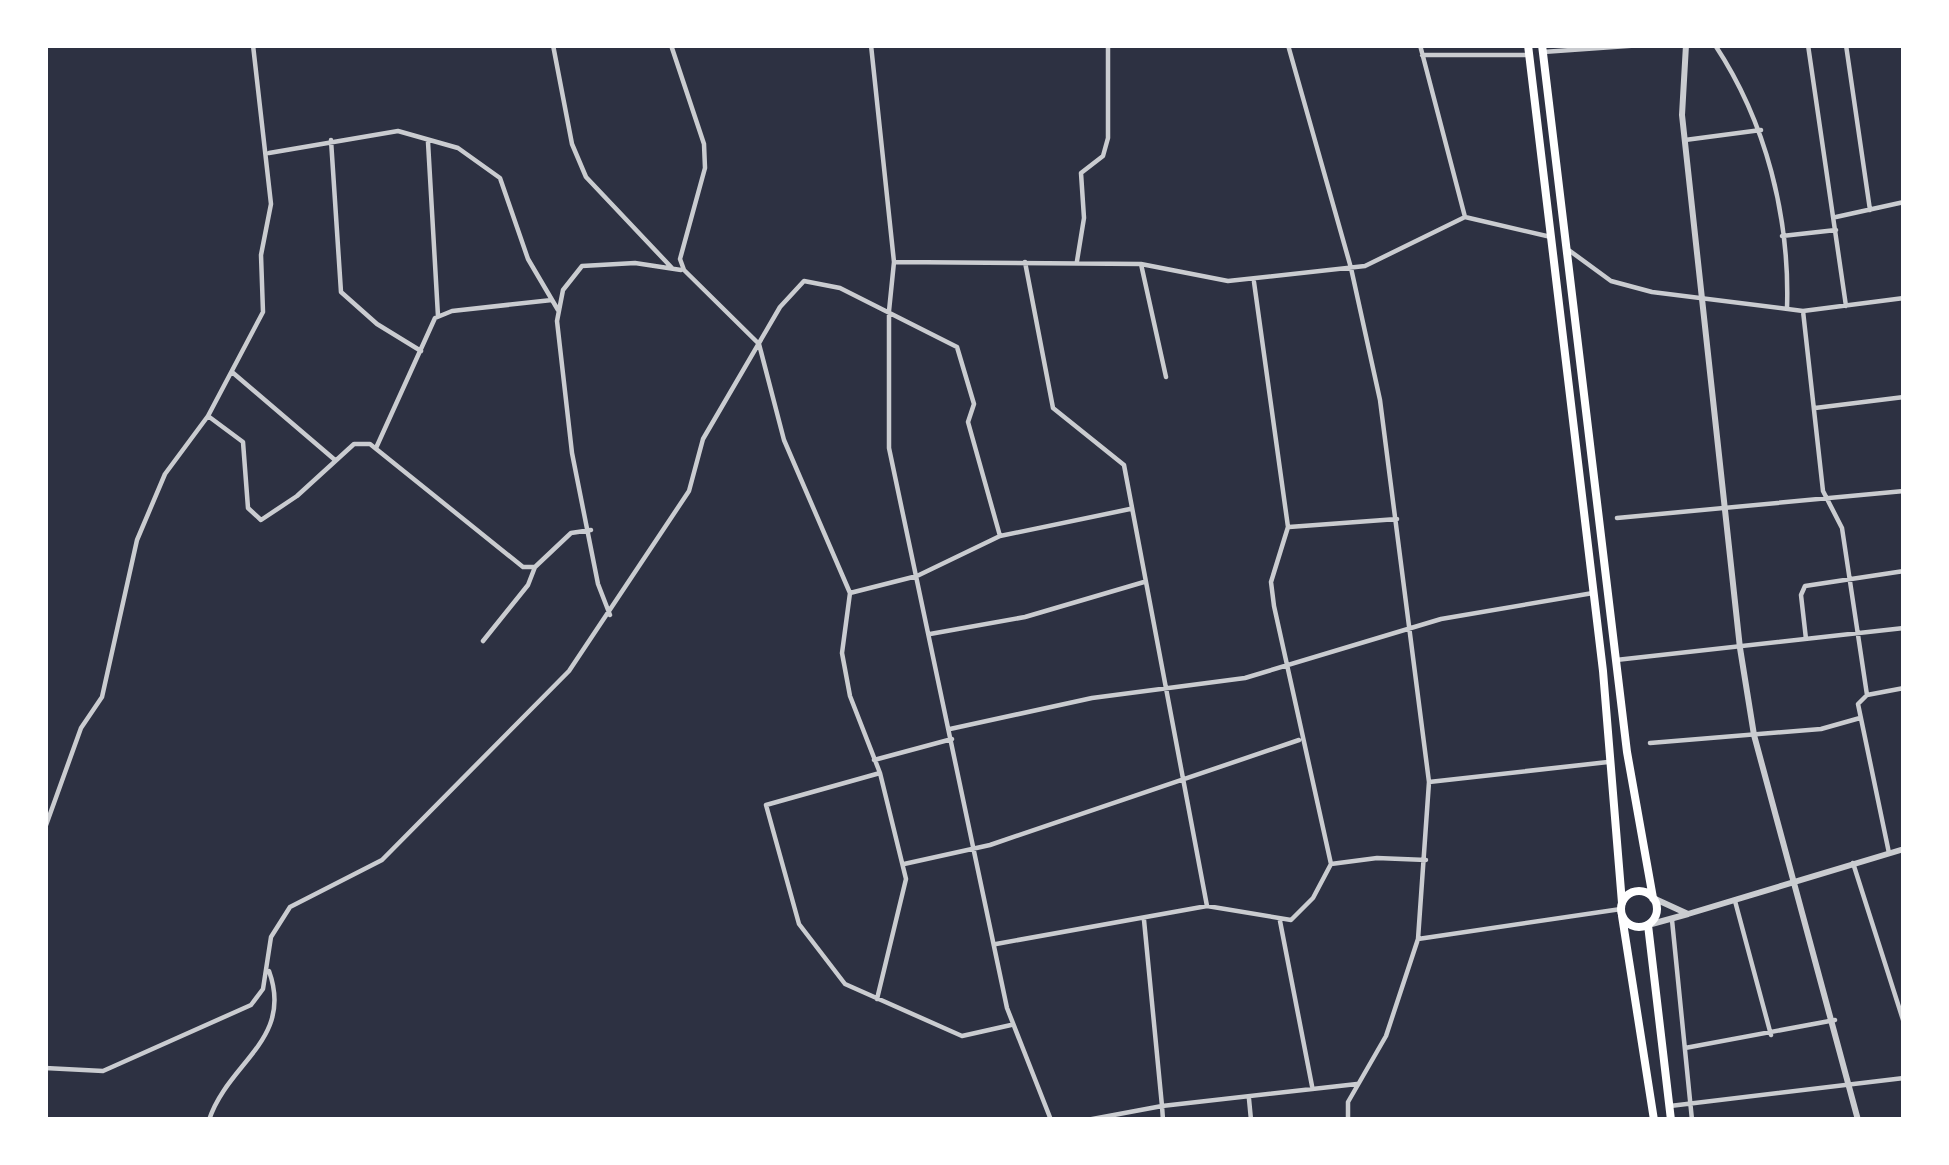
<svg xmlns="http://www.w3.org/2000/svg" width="1949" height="1165" font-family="'Varela Round',sans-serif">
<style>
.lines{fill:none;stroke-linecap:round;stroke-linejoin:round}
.minor{stroke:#caccd0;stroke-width:4.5}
.tertiary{stroke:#caccd0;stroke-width:6}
.trunk{stroke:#fff;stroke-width:8}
</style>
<rect width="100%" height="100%" fill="#2d3142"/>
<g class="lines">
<!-- minor -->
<path class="minor" d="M553 45 572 144 586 177 672 268
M671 45 704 144 705 168 680 259 684 270 759 344 784 440 850 593 842 653 850 696 880 773 906 879 877 999
M871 45 894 262 889 311V448L1007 1008 1051 1120
M1288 45 1351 268 1380 400 1429 782 1418 939 1386 1036 1348 1102V1120
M1420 45 1465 217
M1715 45C1766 122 1790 217 1787 309
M1808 45 1846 306
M1846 45 1870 210
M1543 52 1642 45
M1422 55H1529
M331 140 341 292 377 324 421 351
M1685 140 1761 130
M428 142 438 316
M269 153 398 131 458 148 500 178 528 259 558 310
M1836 217 1904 202
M1782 236 1836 230
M1570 251 1611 281 1652 292 1803 311 1904 298
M1077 261 1084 218 1081 173 1103 156 1108 138V45
M896 262 1141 264 1228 281 1365 266 1465 217 1551 237
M1025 262 1053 408 1124 465 1207 906
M1141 264 1166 377
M1254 282 1288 527 1271 582 1274 606 1331 864
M1803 311 1823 491 1842 528 1867 695
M232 372 335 460
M1815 408 1904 397
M208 416 243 442 248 508 261 520 297 496 354 444H370L523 567H535L571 533 591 530
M376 448 435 318 452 311 552 300
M1617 518 1904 491
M1289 527 1397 519
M850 593 917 576 1000 536 1130 509
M610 615 598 584 572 453 557 321 563 290 582 266 635 263 681 270
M930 634 1025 617 1144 582
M1806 639 1801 595 1805 586 1904 571
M483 641 528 585 535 567
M1616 660 1904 628
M950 729 1092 698 1245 678 1441 619 1593 593
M1650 743 1821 729 1860 718
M874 760 952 739
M880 773 766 805 799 924 845 984 962 1036 1011 1025
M1429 782 1608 762
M45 828 81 728 102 697 137 540 165 474 208 416 263 312 261 255 271 204 253 45
M1889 853 1858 704 1867 695 1904 688
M1853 863 1904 1023
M904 864 990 845 1299 740
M1735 901 1771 1035
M1144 920 1162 1106 1357 1084
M1672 920 1692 1120
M1280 921 1312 1086
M1418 939 1621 909
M996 944 1207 906 1291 920 1313 898 1331 864 1377 858 1426 860
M1685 1048 1835 1020
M45 1068 103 1071 251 1005 263 989 271 937 290 907 382 860 569 671 689 491 703 439 780 307 804 281 840 288 957 347 974 404 968 422 1000 536
M1249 1099 1251 1120
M1670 1106 1904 1078
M209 1120C228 1062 294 1040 269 971
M1087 1120 1162 1106 1163 1120"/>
<!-- tertiary -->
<path class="tertiary" d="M1686 45 1682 115 1740 648 1754 735 1858 1120
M1688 914 1904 849
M1648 925 1688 914 1653 898"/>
<!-- trunk -->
<path class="trunk" d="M1528 45 1603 671 1622 903
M1542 45 1627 752 1653 898
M1621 909a18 18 0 1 1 36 0a18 18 0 1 1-36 0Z
M1622 916 1654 1120
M1648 925 1671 1120"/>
</g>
<!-- border -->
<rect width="1949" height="1165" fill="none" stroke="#ffffff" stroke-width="96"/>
</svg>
